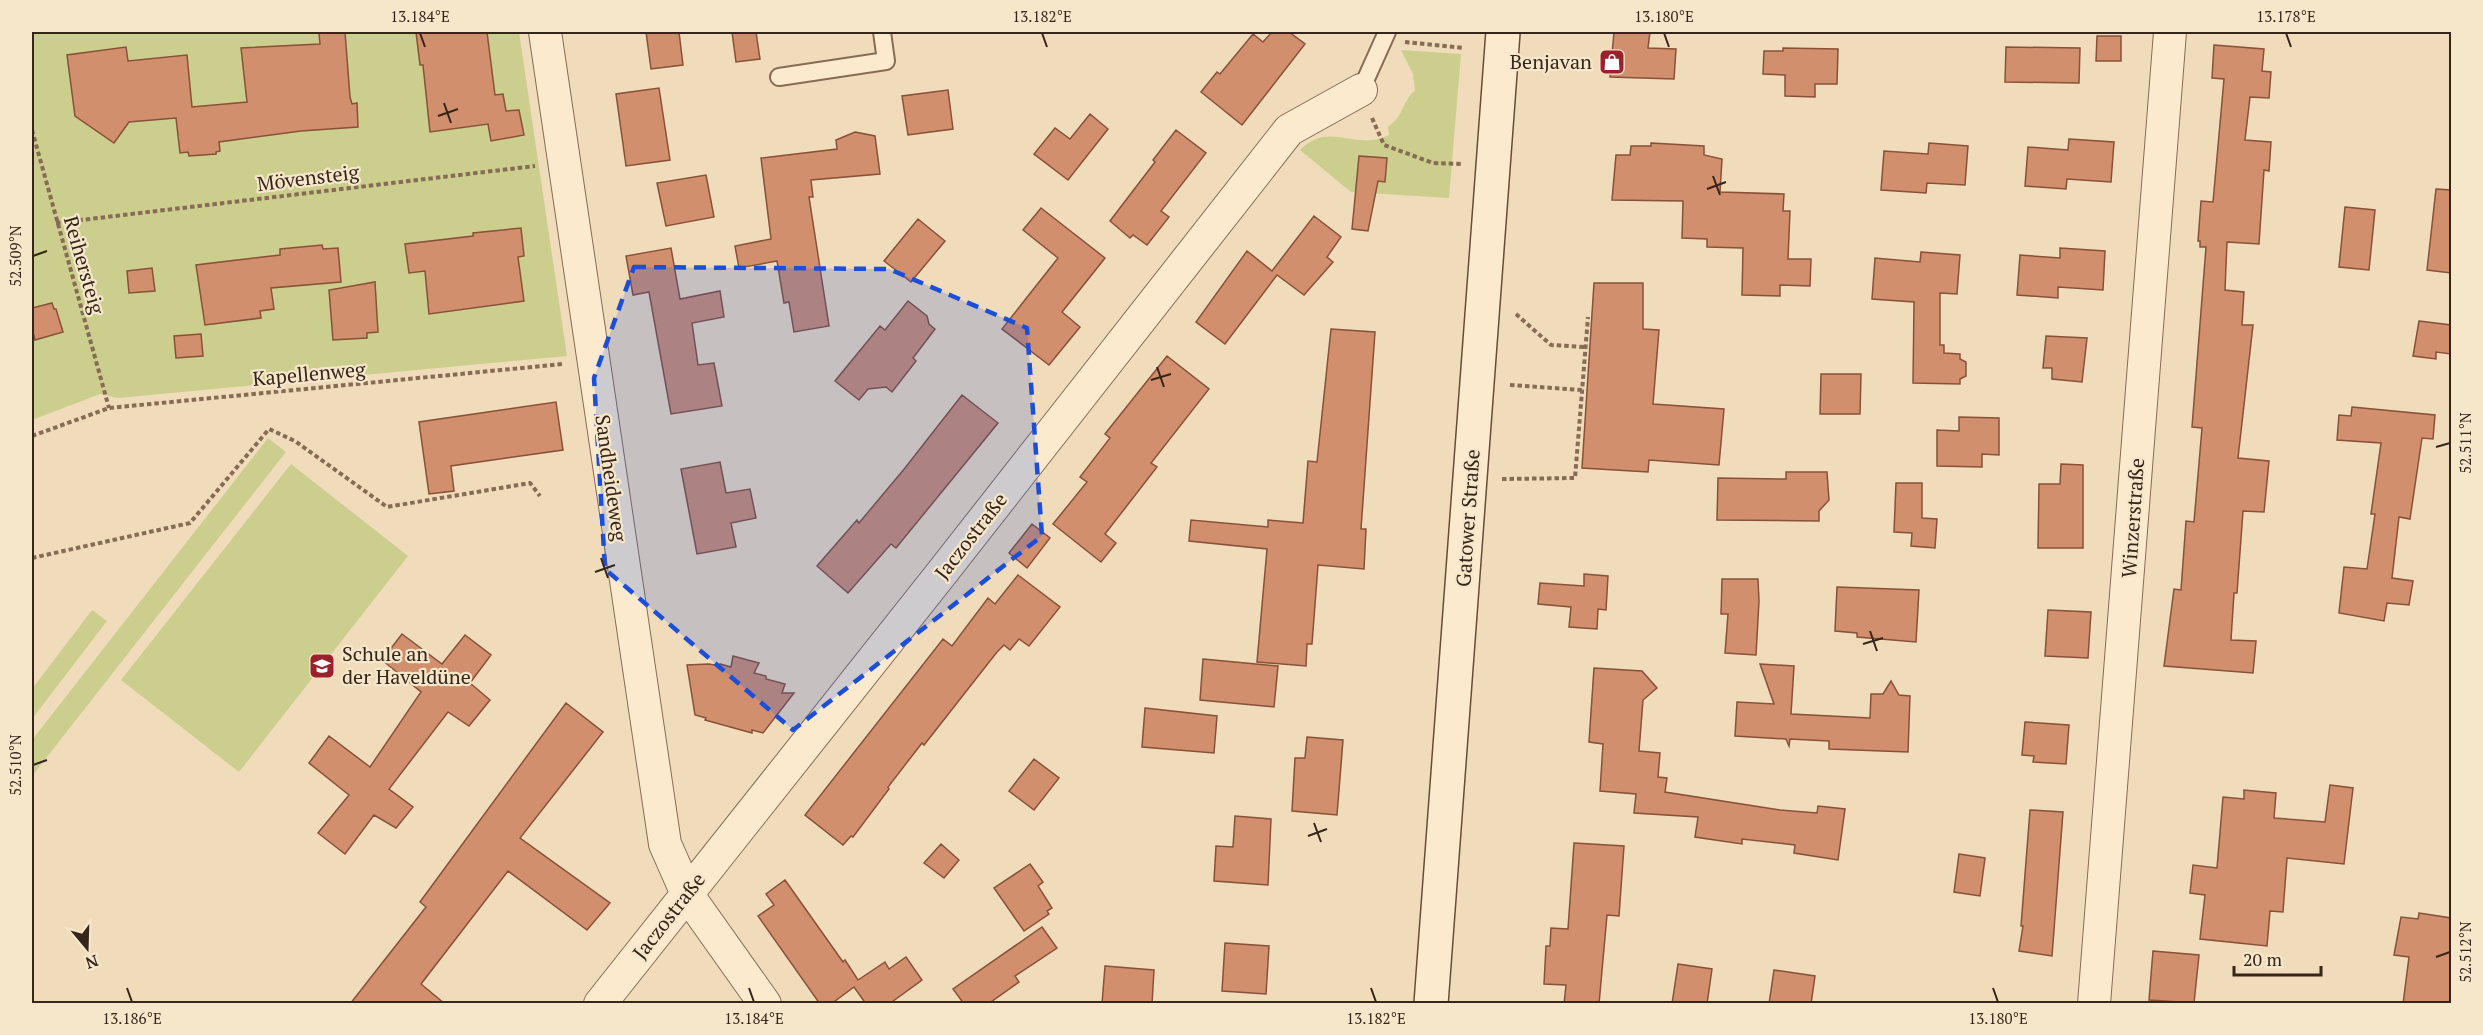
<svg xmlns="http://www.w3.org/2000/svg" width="2483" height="1035" font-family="'PT Serif',serif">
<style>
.green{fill:#ccce8e}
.building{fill:#d18f6e;stroke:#885138;stroke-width:1.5}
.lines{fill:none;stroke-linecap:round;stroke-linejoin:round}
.service-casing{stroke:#886b54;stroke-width:20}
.minor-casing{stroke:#886b54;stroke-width:34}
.secondary-casing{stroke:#694c37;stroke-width:36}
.path{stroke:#886b54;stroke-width:4;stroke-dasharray:4.5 3;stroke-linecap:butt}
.service{stroke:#fbeace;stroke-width:16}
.minor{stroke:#fbeace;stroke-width:32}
.secondary{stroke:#fbeace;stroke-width:33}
.marked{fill:#1d4ed8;fill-opacity:0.2;stroke:#1d4ed8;stroke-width:4.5;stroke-dasharray:12 8;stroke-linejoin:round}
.ticks{fill:none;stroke:#36251a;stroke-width:2}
.labels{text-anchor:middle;stroke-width:4.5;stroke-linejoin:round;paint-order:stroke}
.poi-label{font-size:20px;fill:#36251a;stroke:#f7e7ca;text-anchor:end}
.street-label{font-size:20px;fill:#36251a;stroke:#f7e7ca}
.neatline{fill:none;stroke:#36251a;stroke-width:2}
.ticks-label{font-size:15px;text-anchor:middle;fill:#36251a}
</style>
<rect width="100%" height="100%" fill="#f0dcbb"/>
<!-- green -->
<path class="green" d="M32 32H519L567 356 118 398 100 394 32 420Z
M1401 50 1461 54 1449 198 1351 192 1300 150C1330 120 1354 152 1389 135L1388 127C1404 116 1403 99 1415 91L1413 74Z
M268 438 286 452 32 776V740Z
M291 464 408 556 239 772 121 680Z
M92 610 107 621 32 719V689Z"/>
<!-- building -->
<path class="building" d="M345 32 350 97 352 104 357 103 358 127 301 131 219 142 220 151 216 152V154L189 156 188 152 180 153 176 118 129 122 114 143 75 116 67 55 126 47 128 61 187 55 192 107 247 102 241 48 320 44 319 33Z
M416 32H487L495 95 503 94 506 111 519 110 524 135 491 141 488 124 430 132 423 65H420Z
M646 32H679L683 65 651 69Z
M732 32H756L760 59 736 62Z
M1272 32H1289L1305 44 1242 125 1201 92 1217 72 1220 74 1253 34 1263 42Z
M1614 32H1650L1648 48 1676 49 1674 79 1610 77Z
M2097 36H2121V61H2096Z
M2214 45 2264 49 2262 71 2271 72 2269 98 2250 97 2245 140 2271 142 2269 171 2264 170 2259 244 2227 242 2225 290 2244 292 2242 325H2253L2238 458 2269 461 2264 512 2243 511 2237 593H2234L2231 640 2256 641 2253 673 2164 666 2174 589 2181 590 2186 521 2194 522 2202 428 2192 427 2206 247H2200V241H2198L2201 201 2213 202 2224 79 2212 78Z
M2006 47 2080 48 2079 83 2005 82Z
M1783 48 1838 49 1837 84H1815V97L1785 96V75L1763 74 1764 51H1783Z
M659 88 670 160 626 166 616 94Z
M948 90 953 129 908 135 902 96Z
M1090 114 1108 129 1068 180 1034 154 1055 128 1070 139Z
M1176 130 1206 153 1161 211 1169 217 1147 245 1133 235 1130 238 1110 221 1155 162 1153 160Z
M855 132 875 136 880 174 811 180 813 197H809L829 326 794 332 789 302 784 303 777 261 739 268 735 246 771 239 761 158 837 149 836 140Z
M2069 139 2114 142 2111 182 2067 179 2066 189 2025 186 2028 147 2068 150Z
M1651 143 1704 146V155L1722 159 1720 192 1784 194 1783 211H1790L1788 259H1811L1810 286 1780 285V296L1742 295 1743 248 1707 247V239L1682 238 1683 201 1612 200 1616 155H1630L1631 146H1651Z
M1929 143 1968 146 1965 185 1927 183 1926 193 1881 190 1884 151 1928 154Z
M1359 156 1387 158 1385 182 1378 181 1368 231 1352 229Z
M706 175 714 217 666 226 657 183Z
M2436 189 2451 190V273L2427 270Z
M2345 207 2375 210 2369 270 2339 267Z
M1041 208 1105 258 1062 312 1080 327 1049 365 1002 329 1058 258 1023 230Z
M1314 216 1341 237 1327 257 1333 262 1304 295 1277 275 1225 344 1196 322 1247 251 1272 271Z
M918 219 945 241 911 282 884 261Z
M521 228 524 256 518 257 524 301 429 314 425 271 409 273 405 244 473 236V233Z
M322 245 323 249 338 248 341 282 271 288 274 309 260 311 261 318 205 325 196 265 280 255V249Z
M671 248 680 299 720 291 724 317 692 323 698 365 714 363 722 406 671 414 649 292 633 295 626 256Z
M2060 248 2105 251 2103 290 2058 287V298L2017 295 2020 255 2060 258Z
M1921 252 1960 255 1957 294 1940 293V345H1944V353L1960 354V359L1966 362V376L1960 379V384L1913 383 1914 302 1872 299 1875 258 1920 262Z
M152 268 155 291 129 293 127 271Z
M375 282 378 332 367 333V338L333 340 329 290Z
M1594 283H1643V329L1659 330 1653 404 1724 409 1719 465 1649 460 1648 472 1582 468Z
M908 301 927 316 929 324 935 329 913 358 916 361 892 392 886 387 868 389 859 400 835 381 880 326 885 330Z
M52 303 54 309H56L63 332 35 340 32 328V308Z
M2419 321 2451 325V354L2436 352V359L2413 356Z
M1331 329 1375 332 1361 529H1366L1364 569 1318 565 1312 644H1307L1306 666 1257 662 1267 549 1189 541 1191 520 1268 527V520L1303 523 1308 461 1317 462Z
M201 334 203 356 176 358 174 336Z
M2046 336 2087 338 2082 382 2052 379V368H2043Z
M1167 356 1209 389 1151 463 1157 467 1105 534 1116 543 1101 562 1053 524 1087 482 1080 477 1110 438 1105 434Z
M1821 374H1861L1860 414H1820Z
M962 395 998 423 896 548 891 544 848 593 817 566 857 520 859 523 905 468Z
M556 402 563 450 451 466 454 491 429 494 419 422Z
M2352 407 2435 415 2433 439 2422 438 2410 519 2399 517 2392 578 2413 581 2409 605 2387 603 2384 621 2339 613 2344 567 2367 569 2375 514H2371L2381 443 2337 440 2339 415 2351 416Z
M1959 417 1999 418V455L1982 454V467L1937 466V430L1959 431Z
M720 462 726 493 750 489 756 518 731 523 736 547 697 554 681 469Z
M2061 464 2083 465V548H2038L2039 484H2060Z
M1786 472H1827L1829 500 1819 511V521L1717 520 1718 478 1786 479Z
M1896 483H1922V518L1937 519 1935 548 1911 546 1912 533 1894 532Z
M1032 524 1050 538 1027 568 1009 553Z
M1584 574 1608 576 1606 610 1598 609 1597 629 1569 627 1571 607 1538 604 1540 583 1584 586Z
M1018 575 1060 607 1029 646 1019 639 1010 650 1004 645 997 652 924 745 922 743 888 787 889 789 853 837 851 836 843 845 805 815 943 639 952 646 988 598 995 604Z
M1722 579H1758L1759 601 1756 655 1725 653 1728 614H1721Z
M1837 587 1919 590 1916 642 1857 637V633L1835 631Z
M2048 610 2091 612 2088 658 2045 656Z
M402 634 442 664 465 635 491 655 470 683 490 700 469 726 448 712 389 789 413 807 396 828 374 815 345 854 318 833 349 795 309 763 329 736 370 767 421 692 382 660Z
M733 656 759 663 754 673 766 676V679L785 684 782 693H794L763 733 752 730V733L705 720 706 718 695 715 687 665 709 664 719 666 720 664 731 667Z
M1203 659 1278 666 1274 707 1200 700Z
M1760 664 1794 666 1791 714 1870 718 1871 694H1883L1891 681 1899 695 1910 696 1908 752 1829 749V741L1790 739 1789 746 1786 739 1735 736 1737 702 1774 704Z
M1594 668 1642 671 1657 688 1643 700 1639 751 1660 753 1658 777 1667 778 1665 792 1780 810 1817 813 1818 806 1845 809 1838 860 1794 853 1795 845 1742 839V844L1695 837 1698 817 1634 813 1636 794 1600 791 1603 744 1589 742Z
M566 703 603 732 520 838 610 903 587 930 508 871 421 984 445 1004H350L426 907 420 902Z
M1145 708 1217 716 1214 753 1142 747Z
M2025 722 2069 725 2066 764 2033 762 2034 756 2022 755Z
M1307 737 1343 740 1337 815 1292 811 1295 758H1305Z
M1034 759 1059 778 1034 810 1009 791Z
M2330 785 2353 788 2344 864 2287 858 2283 912 2270 911 2267 946 2200 939 2205 895 2190 893 2193 865 2217 868 2223 797 2244 799V790L2276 793 2274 818 2325 822Z
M2030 810 2063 812 2052 956 2019 951 2023 926H2021Z
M1235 816 1271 819 1268 885 1214 881 1216 846 1233 847Z
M1574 843 1624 846 1619 916 1607 915 1599 1004H1564L1566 985 1544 984 1546 946H1550L1551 928 1568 929Z
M941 844 959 860 944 878 924 863Z
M1959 854 1985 858 1980 896 1954 892Z
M1030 864 1043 882 1038 886 1052 908 1047 911 1049 914 1024 931 994 888Z
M785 880 843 962 845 960 858 980 885 962 889 969 906 957 922 980 889 1004H866L854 987 831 1004H820L758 916 774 905 766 894Z
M2419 913 2451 918V1004H2403L2409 957 2394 955 2401 917 2418 919Z
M1042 927 1057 948 1015 976 1019 982 988 1004H964L953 989Z
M1225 943 1269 946 1266 994 1222 991Z
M2153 951 2199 955 2194 1003 2149 1000Z
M1678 964 1712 969 1707 1004H1672Z
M1105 966 1154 970 1152 1004H1102Z
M1774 970 1815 976 1811 1004H1769Z"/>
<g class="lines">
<!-- service casing -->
<g class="service-casing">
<path id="service" d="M779 77 886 61 882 32
M1361 90 1387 32"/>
</g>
<!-- minor casing -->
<g class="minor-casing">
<path id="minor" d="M545 32 665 844 687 894 765 1004
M600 1004 941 574 1289 130 1361 90
M2094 1004 2170 32"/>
</g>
<!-- secondary casing -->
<g class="secondary-casing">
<path id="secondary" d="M1431 1004 1503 32"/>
</g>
<!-- path -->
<path class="path" d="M1405 42 1464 48
M1372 118 1384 145 1433 163 1463 164
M32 130 109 408
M56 223 535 166
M1516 314 1551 345 1585 347
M1510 385 1582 390
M32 436 109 408 563 364
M1502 479 1575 478 1588 317
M32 558 190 523 269 429 295 441 387 507 530 483 540 496"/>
<!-- service -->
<use href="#service" class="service"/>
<!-- minor -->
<use href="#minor" class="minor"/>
<!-- secondary -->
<use href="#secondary" class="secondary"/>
</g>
<!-- marked area -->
<path class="marked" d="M634 267 889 269 1027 328 1042 536 793 730 605 569 594 378Z"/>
<!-- ticks -->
<path class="ticks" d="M420 33 425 47M1042 33 1047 47M1664 33 1669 47M2286 33 2291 47M444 103 451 123M438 116 458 109M1713 176 1720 195M1707 189 1726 182M33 256 47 251M1157 367 1164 387M1151 380 1171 374M2436 447 2450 443M601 558 608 578M595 572 615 565M1870 631 1877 651M1863 644 1883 638M33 765 47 760M1314 823 1321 842M1308 836 1327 829M2436 957 2450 952M127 988 132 1002M749 988 754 1002M1371 988 1376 1002M1993 988 1998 1002"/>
<!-- icons -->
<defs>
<g id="shop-square" transform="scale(1.35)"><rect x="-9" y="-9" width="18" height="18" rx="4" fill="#9a202b" stroke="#f7e7ca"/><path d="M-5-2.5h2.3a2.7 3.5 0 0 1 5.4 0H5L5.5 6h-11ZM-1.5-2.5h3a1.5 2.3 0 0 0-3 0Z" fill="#fff"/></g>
<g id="school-square" transform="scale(1.35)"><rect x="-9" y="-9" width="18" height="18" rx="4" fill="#9a202b" stroke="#f7e7ca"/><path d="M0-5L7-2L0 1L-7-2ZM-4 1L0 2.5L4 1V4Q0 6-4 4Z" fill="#fff"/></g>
</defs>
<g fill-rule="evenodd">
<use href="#shop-square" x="1612" y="62"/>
<use href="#school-square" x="322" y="666"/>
</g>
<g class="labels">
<!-- poi labels -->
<g class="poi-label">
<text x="1592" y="69">Benjavan</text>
<text x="342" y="661" text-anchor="start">Schule an<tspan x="342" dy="23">der Haveldüne</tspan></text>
</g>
<!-- street labels -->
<g class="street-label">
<text transform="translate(308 178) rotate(-7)" y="7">Mövensteig</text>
<text transform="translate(84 265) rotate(74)" y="7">Reihersteig</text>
<text transform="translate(309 374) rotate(-5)" y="7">Kapellenweg</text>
<text transform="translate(611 478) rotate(82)" y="7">Sandheideweg</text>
<text transform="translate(1468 518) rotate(-86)" y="7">Gatower Straße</text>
<text transform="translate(2133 518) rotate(-86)" y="7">Winzerstraße</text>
<text transform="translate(971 536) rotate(-52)" y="7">Jaczostraße</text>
<text transform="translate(669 916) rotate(-52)" y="7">Jaczostraße</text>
</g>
</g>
<!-- border -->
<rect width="2483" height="1035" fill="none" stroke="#f7e7ca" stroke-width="66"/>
<!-- north arrow -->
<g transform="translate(87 948) rotate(161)" stroke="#f7e7ca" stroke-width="4.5" paint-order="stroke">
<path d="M0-4.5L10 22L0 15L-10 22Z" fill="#36251a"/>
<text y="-9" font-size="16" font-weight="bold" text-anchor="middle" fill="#36251a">N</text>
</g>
<!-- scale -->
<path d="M2234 966v9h87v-9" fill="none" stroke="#36251a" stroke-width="3"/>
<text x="2243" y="966" font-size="18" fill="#36251a" stroke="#f7e7ca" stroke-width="4.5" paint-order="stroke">20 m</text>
<rect x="33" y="33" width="2417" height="969" class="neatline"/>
<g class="ticks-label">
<text x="420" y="22">13.184°E</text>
<text x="1042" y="22">13.182°E</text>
<text x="1664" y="22">13.180°E</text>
<text x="2286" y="22">13.178°E</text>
<text transform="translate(16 256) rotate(-90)" y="5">52.509°N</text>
<text transform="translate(2466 443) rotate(-90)" y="5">52.511°N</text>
<text transform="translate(16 765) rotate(-90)" y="5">52.510°N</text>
<text transform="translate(2466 952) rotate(-90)" y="5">52.512°N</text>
<text x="132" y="1024">13.186°E</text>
<text x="754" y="1024">13.184°E</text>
<text x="1376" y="1024">13.182°E</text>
<text x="1998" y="1024">13.180°E</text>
</g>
</svg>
